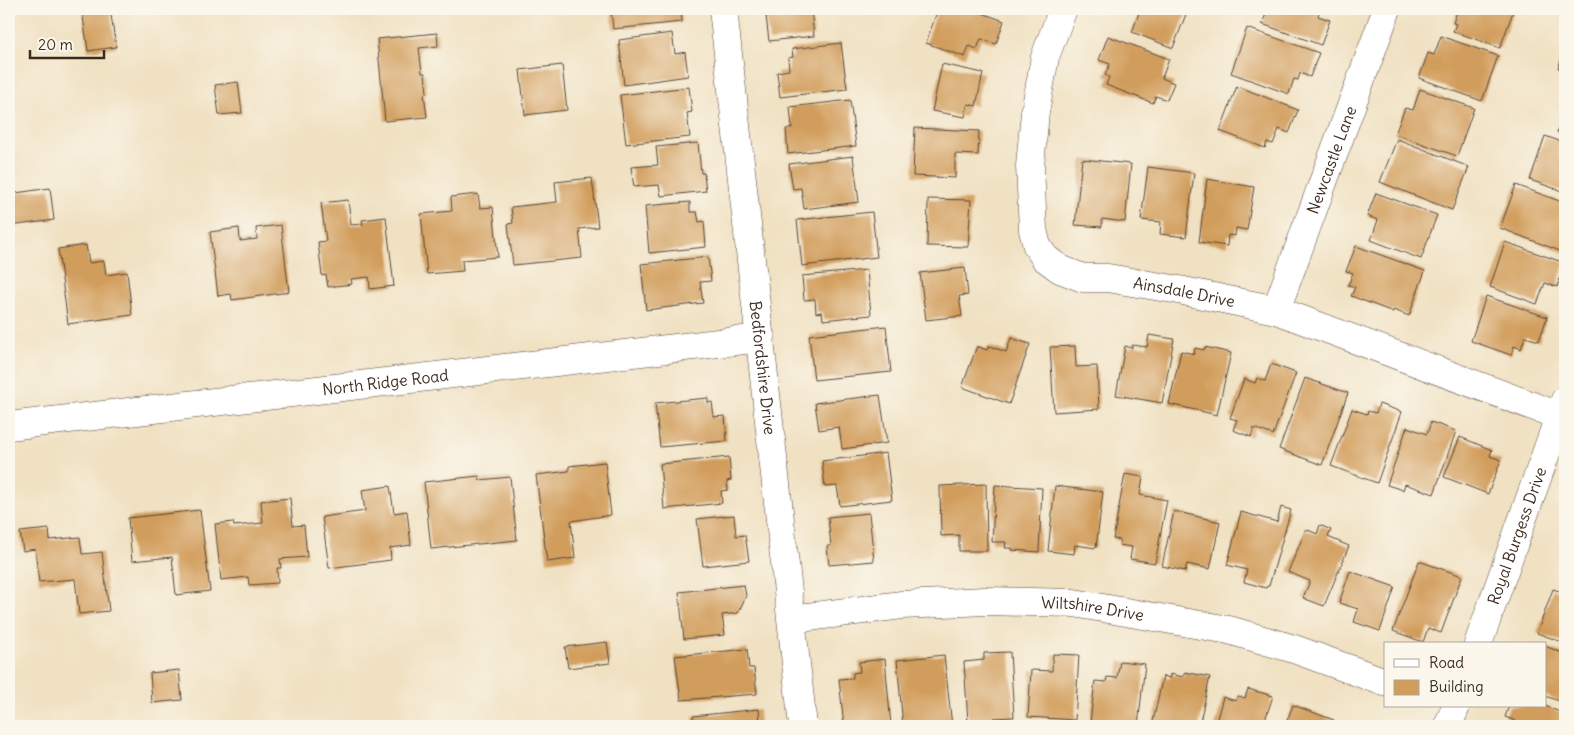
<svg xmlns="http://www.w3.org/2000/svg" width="1574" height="735" font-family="Delius,sans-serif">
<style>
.building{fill:#d19d5b}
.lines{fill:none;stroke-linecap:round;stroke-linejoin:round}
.minor-casing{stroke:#564537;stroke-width:29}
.minor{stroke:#fff;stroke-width:28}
.labels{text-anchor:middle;stroke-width:4;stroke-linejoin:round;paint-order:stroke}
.street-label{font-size:16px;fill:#3b2a1e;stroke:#fbf7ec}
</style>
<rect width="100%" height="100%" fill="#fbf7ec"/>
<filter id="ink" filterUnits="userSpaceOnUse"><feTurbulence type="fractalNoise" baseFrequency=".02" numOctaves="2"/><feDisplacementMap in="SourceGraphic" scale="10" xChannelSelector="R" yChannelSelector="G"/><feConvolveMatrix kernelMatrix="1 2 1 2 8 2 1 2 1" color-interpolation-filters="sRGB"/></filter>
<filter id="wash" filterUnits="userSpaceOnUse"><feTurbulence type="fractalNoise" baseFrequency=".0096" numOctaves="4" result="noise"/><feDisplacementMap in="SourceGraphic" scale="20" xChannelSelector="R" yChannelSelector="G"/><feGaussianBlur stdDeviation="1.12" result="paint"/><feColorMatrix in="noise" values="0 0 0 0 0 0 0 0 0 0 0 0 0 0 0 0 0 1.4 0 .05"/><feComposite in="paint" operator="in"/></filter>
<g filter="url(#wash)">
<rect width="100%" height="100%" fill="#f0e1c2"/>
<g id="blocks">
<!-- building -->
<path class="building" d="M90 9H110L116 47 88 51 82 10Z
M611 9H681L682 22 613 29Z
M774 9H811L814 36 769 41 766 16 775 15Z
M938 9H971L1004 21 996 44 981 39 977 49 969 46 965 57 926 43Z
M1127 9H1188L1173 48 1132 32 1139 13Z
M1268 9H1320L1318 16 1330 20 1321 45 1262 24Z
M1458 9H1514L1500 48 1453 31 1456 24 1453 23Z
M1247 28 1319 53 1310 77 1300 73 1298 80 1294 79 1289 94 1231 73Z
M437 33 438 46 419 48 422 73H425L427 93 424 94 427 117 385 121 377 39Z
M672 33 675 54 685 52 688 76 624 85 619 40Z
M1108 36 1169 59 1162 78 1174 83 1167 100 1156 96 1153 103 1106 85 1109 77 1105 75 1110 64 1099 60Z
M1441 36 1498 56 1482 101 1419 78 1428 53 1434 55Z
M841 43 847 89 780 97 777 72 789 70 788 58 793 57 792 49Z
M1565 50V70L1558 68Z
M942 64 983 73 976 106 968 104 965 117 932 111Z
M562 65 567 110 525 115 520 70Z
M238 82 242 113 219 115 215 85Z
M1237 86 1298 110 1289 133 1279 129 1273 144 1267 142 1265 148 1220 131Z
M689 87 692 112 687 113 690 137 626 144 620 95Z
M1420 89 1474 108 1457 156 1395 134 1405 108 1413 110Z
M850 100 856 146 788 154 786 129 792 128 790 107Z
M1565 108V135L1557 132Z
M915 128 979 131 978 155 955 154V178L913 176Z
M1545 136 1565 143V192L1530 180Z
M1397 139 1469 167 1452 210 1380 182Z
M698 143 701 173H704L706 191 661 196 659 185 634 187 631 167 658 165 656 147Z
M853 156 859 202 804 209 801 188 793 189 789 164Z
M1082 159 1131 164 1125 222 1102 219V227L1075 225Z
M1148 167 1194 173 1186 237 1160 234 1161 222 1141 220Z
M592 178 598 227 579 229 582 258 513 265 508 224 513 223 511 207 557 202 555 182Z
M1207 179 1254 187 1247 230 1236 228 1235 236 1228 235 1227 246 1199 242Z
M1516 185 1565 203V253L1500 228Z
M50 188 54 220 10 226 9 194Z
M1376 193 1437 215 1421 259 1371 240 1378 220 1367 216Z
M478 194 480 208 493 207 498 257 462 260 463 271 427 274 421 214 452 211 451 197Z
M928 199 971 200 968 247 927 246Z
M348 200 351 225 363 224 362 220 386 217 394 286 370 289 369 277 351 279 352 284 328 287 326 275 322 276 318 242 326 241 321 203Z
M690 202V212H697L699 222 704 221 706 247 649 253 645 206Z
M872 212 877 257 802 266 797 220Z
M281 225 289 292 232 300 231 294 218 296 210 232 239 228 240 241 257 239 256 228Z
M1505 242 1565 263 1557 287 1545 283 1537 304 1490 287Z
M86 245 89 263 104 261 106 275 127 272 132 315 68 324 58 249Z
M1356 246 1425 271 1409 316 1394 310 1393 312 1351 296 1355 287 1348 285 1353 273 1346 271Z
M708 257 711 281 700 282 703 303 646 310 641 264Z
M965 268 968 295 959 296 962 316 926 320 920 273Z
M867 270 871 315 823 320 822 312 816 313 815 299 804 300 802 276Z
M1486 296 1547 317 1539 341 1525 337 1521 349 1514 346 1511 355 1471 341Z
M886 326 891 372 814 380 809 335Z
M1149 335 1174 339 1162 403 1116 395 1125 346 1132 348V345L1147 347Z
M1011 338 1030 344 1009 404 962 387 977 346 987 350 989 346 1006 352Z
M1075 346 1076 367 1097 366 1099 409 1054 412 1050 347Z
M1205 347 1231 353 1217 415 1169 404 1181 351 1194 354 1195 348 1204 350Z
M1271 364 1296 373 1273 435 1254 428 1251 437 1233 430 1237 420 1230 418 1244 379 1255 383 1257 378 1265 381Z
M1305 378 1348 393 1322 465 1279 449Z
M880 395 887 443 842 449 839 427 819 430 815 403Z
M708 398V403L712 402 714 417 725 416 727 441 660 447 655 403Z
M1379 404 1402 412 1377 483 1331 466 1352 409 1367 414 1368 411 1376 413Z
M1431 422 1456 431 1434 494 1405 484 1403 490 1387 485 1407 427 1427 434Z
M1460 437 1492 450 1490 456 1501 460 1488 494 1444 477Z
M886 453 892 500 840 506 837 486 825 487 822 461Z
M729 457 731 480 727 481 728 490 721 491 722 503 664 509 660 464Z
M605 462 611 515 571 521 575 558 547 562 536 475 569 471V466Z
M1125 474 1143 477 1140 495 1167 500 1155 563 1130 559 1132 547 1119 545 1120 540 1113 539Z
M479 476 480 480 510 477 517 540 431 549 424 482Z
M986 484 987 551H959V535L941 536 940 486Z
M995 485 1042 488 1039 552 1012 550V548H1005L1006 542H992Z
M390 486 394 513 407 511 411 545 390 548 391 560 329 568 322 517 365 511 362 490Z
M1055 486 1103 492 1096 548 1075 545 1074 554 1048 551Z
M290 498 293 526 304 525 307 557 280 559 281 568H277L278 583 249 585 248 577 221 580 215 524 233 522 234 526 263 523 261 501Z
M1281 507 1291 510 1269 586H1267L1266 588 1244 582 1247 570 1227 565 1241 512 1277 522Z
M200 510 210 591 176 595 172 557 132 561 128 518Z
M1174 511 1220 522 1210 569 1187 564 1185 571 1162 566Z
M869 513 874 561 829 565 827 546H831L828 517Z
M734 515 736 536 745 535 749 561 703 566 697 519Z
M1320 525 1331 530 1328 537 1349 546 1324 606 1303 598 1310 581 1288 572 1306 529 1317 534Z
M49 529 50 540 80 537 82 554 102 552 109 611 79 614 75 579 39 582 35 549 23 551 20 532Z
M1419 561 1462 576 1441 633 1428 628 1423 642 1393 631Z
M1350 571 1395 587 1380 631 1354 622 1358 609 1339 603Z
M744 585 746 596 738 613 722 615 725 635 684 639 679 592Z
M1553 589 1565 593V643L1537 633Z
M607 642 610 663 568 668 565 647Z
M1545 646 1565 654V703L1545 696Z
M747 649 749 668H754L757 694 681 700 675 656Z
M1010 652 1014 717 994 718 995 726H979V722H968L964 662 984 660V653Z
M1053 654 1079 655 1075 720 1028 717 1031 670 1052 671Z
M944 655 952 726H903L897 660Z
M885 659 891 726H844L839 679 853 678V673L860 672 859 662Z
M1120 661 1145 664 1138 726 1090 722 1095 681 1106 682 1107 677 1117 678Z
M179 670 182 700 152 703 150 673Z
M1185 672 1210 677 1199 726H1152L1163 676 1170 678V674L1183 677Z
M1248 689 1273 696 1263 726H1215L1223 697 1236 701 1238 696 1245 698Z
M1293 705 1334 720 1332 726H1285Z
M1509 706H1545L1565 714V726H1514L1516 721 1505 717Z
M759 709 760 726H694L693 716Z"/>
</g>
</g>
<g filter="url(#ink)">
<use href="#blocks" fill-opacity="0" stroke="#564537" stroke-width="1"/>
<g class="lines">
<!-- minor casing -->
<g class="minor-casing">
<g id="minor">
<path id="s1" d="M723 9 803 726"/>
<path id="s2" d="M1063 9 1045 57 1035 112 1030 166 1033 230 1037 246 1045 258 1060 269 1083 278H1108L1179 290 1276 310 1565 418"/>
<path id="s3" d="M1276 310 1387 9"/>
<path id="s4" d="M9 426 761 338"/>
<path id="s5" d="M792 619 902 605 985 601 1074 603 1229 630 1294 649 1385 682"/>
<path id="s6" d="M1478 644 1565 400"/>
<path d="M1448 726 1456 706"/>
</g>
</g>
<!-- minor -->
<use href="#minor" class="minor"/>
</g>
</g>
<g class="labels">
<!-- street labels -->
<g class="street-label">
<text dy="6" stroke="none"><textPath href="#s3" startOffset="160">Newcastle Lane</textPath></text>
<text dy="6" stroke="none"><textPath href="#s2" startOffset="402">Ainsdale Drive</textPath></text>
<text dy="6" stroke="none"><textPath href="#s1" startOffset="361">Bedfordshire Drive</textPath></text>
<text dy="6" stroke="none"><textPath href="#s4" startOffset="379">North Ridge Road</textPath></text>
<text dy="6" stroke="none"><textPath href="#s6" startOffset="115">Royal Burgess Drive</textPath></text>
<text dy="6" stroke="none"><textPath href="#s5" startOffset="302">Wiltshire Drive</textPath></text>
</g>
</g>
<!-- margin -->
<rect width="1574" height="735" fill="none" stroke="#fbf7ec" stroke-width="30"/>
<!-- legend -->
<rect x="1384" y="642" width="162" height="65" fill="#fbf7ec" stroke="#aea59a"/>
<rect x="1394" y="659" width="25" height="8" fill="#ffffff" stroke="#aea59a"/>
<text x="1429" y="668" font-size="15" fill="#3b2a1e">Road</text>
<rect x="1394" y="680" width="25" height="15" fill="#d19d5b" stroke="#aea59a"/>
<text x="1429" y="692" font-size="15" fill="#3b2a1e">Building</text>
<!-- scale -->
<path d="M30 50v8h74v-8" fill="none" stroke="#3b2a1e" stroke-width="2.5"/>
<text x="38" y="50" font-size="15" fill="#3b2a1e" stroke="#fbf7ec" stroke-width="4" paint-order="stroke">20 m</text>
</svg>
